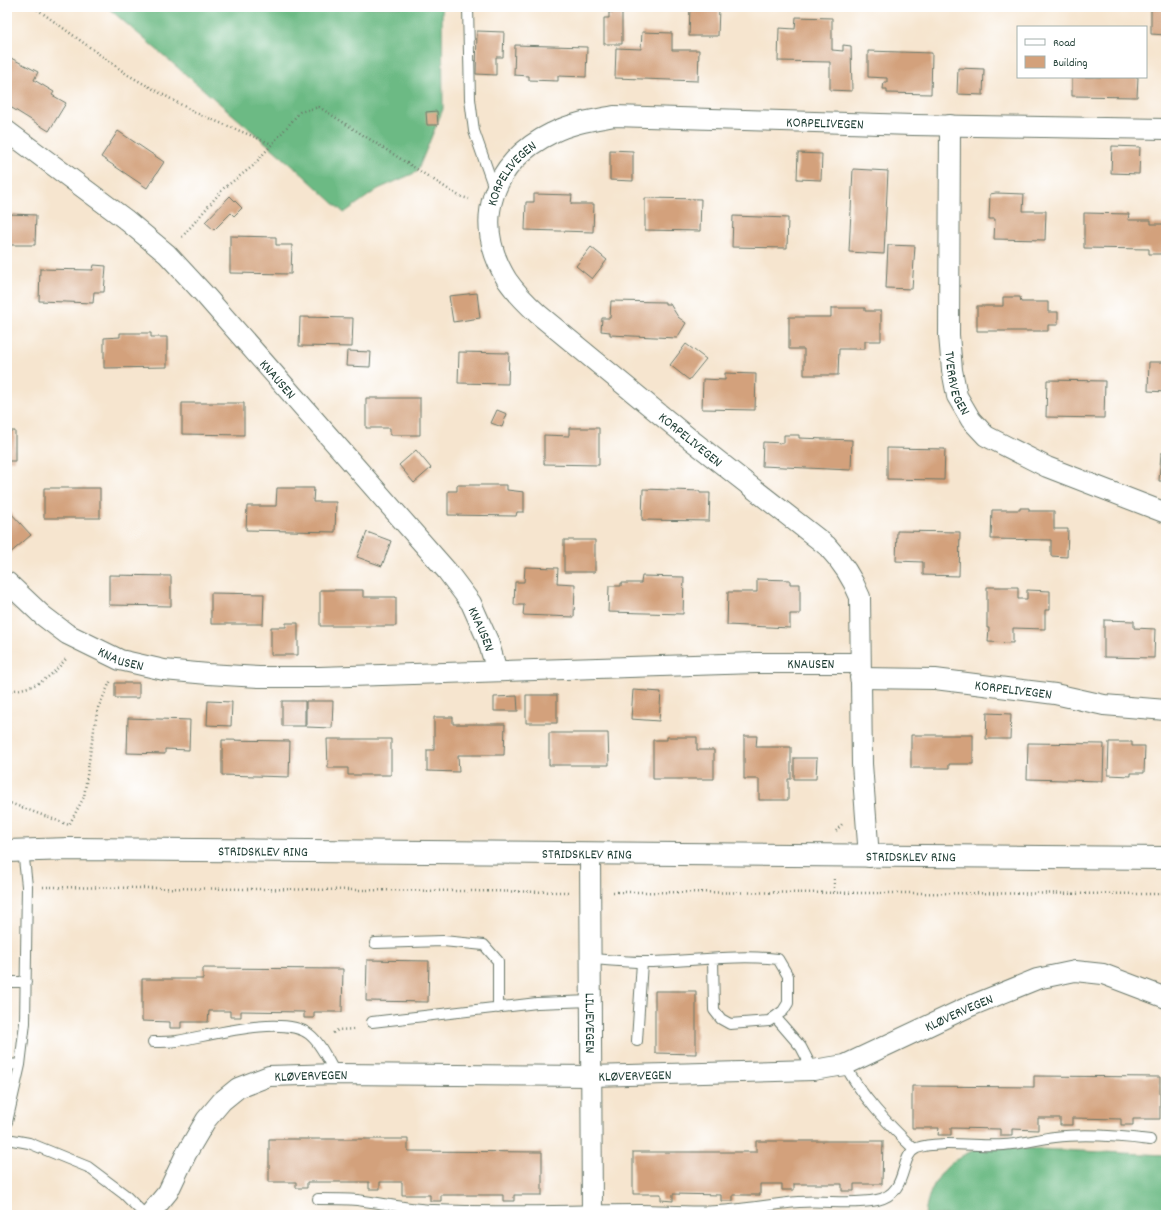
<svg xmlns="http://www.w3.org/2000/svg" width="1173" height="1222" font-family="Dekko,sans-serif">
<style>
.forest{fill:#6cba84;stroke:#467c5c}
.building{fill:#d3a17b}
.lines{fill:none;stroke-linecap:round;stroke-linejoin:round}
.lane-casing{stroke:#6a786a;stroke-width:12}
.street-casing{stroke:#6a786a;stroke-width:22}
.secondary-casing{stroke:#6a786a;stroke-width:24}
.path{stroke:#6a786a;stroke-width:2.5;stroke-dasharray:1 3;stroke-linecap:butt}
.lane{stroke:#fff;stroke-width:10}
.street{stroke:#fff;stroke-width:20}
.secondary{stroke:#fff;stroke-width:22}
.labels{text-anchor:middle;stroke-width:3.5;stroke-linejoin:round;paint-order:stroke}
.street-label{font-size:14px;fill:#1f3d34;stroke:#fff}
</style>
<rect width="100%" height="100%" fill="#fff"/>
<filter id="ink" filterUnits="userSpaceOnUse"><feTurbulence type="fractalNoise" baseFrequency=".025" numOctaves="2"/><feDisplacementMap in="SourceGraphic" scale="8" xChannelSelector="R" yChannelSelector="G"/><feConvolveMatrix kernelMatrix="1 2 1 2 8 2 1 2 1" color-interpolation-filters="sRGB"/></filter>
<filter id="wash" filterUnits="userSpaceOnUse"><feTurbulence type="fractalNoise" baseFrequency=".012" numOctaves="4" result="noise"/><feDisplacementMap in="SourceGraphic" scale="16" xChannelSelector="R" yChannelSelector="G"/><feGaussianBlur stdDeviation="0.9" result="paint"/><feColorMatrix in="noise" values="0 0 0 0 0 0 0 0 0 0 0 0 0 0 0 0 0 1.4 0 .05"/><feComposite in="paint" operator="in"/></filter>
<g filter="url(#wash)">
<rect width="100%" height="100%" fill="#f6e5cf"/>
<!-- forest -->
<path class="forest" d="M107 7H442L443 109 417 172 378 189 344 213 302 174Z
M997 1147 1166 1155V1215H925C928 1185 946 1160 975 1150 982 1148 990 1148 997 1147Z"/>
<g id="blocks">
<!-- building -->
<path class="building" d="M690 7H719L718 36H689Z
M1151 7H1166V35L1151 34Z
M609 12H622V44H604V18H609Z
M796 17 832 18V50L843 51V45L851 46 852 91 830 90V62L778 61 779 28 795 29Z
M477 31 504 32 503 57H496V75L476 74Z
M642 32 672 33V50H699L698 81 615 78 616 48 641 49Z
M515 45 587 47 586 77 558 76V81L529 80V76L514 75Z
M868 51 932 53 931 94 887 93V89H883L884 82H887V78L868 77Z
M7 56 38 72 34 80 54 92 52 95 66 103 49 131 7 105Z
M958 68 984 69 983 95 957 94Z
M1072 77H1138L1137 97 1072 96Z
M437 111 438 125H427L426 112Z
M118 131 164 162 147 188 101 157Z
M1112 146 1140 147 1139 174 1111 173Z
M610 150 633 151V181L610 180Z
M798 153 822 154 821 180 797 179Z
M853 169 888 171 884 254 849 252Z
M996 193 1024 194 1023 211H1046L1045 240 994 239 995 219H989L990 194Z
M534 194 572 195 571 204H594L593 232 525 230 526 202H534Z
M230 196 242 208 234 216 231 213 214 230 205 222Z
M645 198 701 199 700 231 645 230Z
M1084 213 1129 214 1128 220H1151V224H1166V254H1149V249L1084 248Z
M9 214 36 215 35 245H8Z
M733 216 788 218 787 248 732 247Z
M230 236 276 237V245H292L291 274 230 273Z
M888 245 915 246 912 289 886 288Z
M591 247 607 260 592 279 576 266Z
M94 265 106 266 104 292H94L93 303 39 301 40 269 93 270Z
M477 293 480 318 453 322 449 296Z
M1003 297H1020L1021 302H1048V312H1058V325H1048V331H977V306H1003Z
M611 301 665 302V304H670L678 317 686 323 677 338 610 335V332L601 331 602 318H610Z
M831 308H865V311H881V341H865V349H839L838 375H804V349H789V317H831Z
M300 317 353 318 352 347 299 346Z
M120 333H151V337H167V367L104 368V338L120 337Z
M686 344 706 359 689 380 670 365Z
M347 351 371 352 370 367 346 366Z
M459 352 509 353 508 384 458 383Z
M1149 362H1166V392L1148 391Z
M725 373 756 374 755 410 702 409 703 379 725 380Z
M1047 380 1105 381 1104 418 1046 417Z
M366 398H420V435H390V428H366Z
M182 403H244V435L182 434Z
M497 410 507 414 502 427 491 423Z
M569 428H599V465L544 464V435L569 436Z
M7 431H15V461H7Z
M784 435H799V438L852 440 851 470 762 466 763 442 784 443Z
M887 448 945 449 944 480 887 479Z
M416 450 431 468 414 483 399 465Z
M1161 453H1166V481H1159Z
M457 485H507V490L524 492V512H517L516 516 448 515V491H457Z
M44 488H100V518H44Z
M277 488H314L313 502H336L335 532 246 530 247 506H276Z
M643 489 700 491V493H710L709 521 642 520Z
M1020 508H1029V511H1054V529H1068L1067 557 1051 556V540L991 539 992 510H1020Z
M10 512 31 535 8 555 7 515Z
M897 531 960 532 959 576 923 575V562L896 561Z
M367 532 391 541 382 566 357 557Z
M564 540H595V572H564Z
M525 567 558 568 557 583 575 584 574 617 523 615 524 605H514L515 582H524Z
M109 575 171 576V606L109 605Z
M642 576 684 577 683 614 608 612 609 586H621V583H641Z
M757 579 790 580V584H800V614H790V628L727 625 728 592H757Z
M987 587H1018V599H1027V590L1050 591V610H1045V629L1013 628V643L988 642 989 628H987Z
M320 590H363V597H396V626H320Z
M211 593 264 594 263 624H211Z
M1104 620 1134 621V628L1155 629 1154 658 1104 657Z
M286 623H298V655H271V627H286Z
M115 683H139V698H115Z
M633 690 661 692 659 721 631 719Z
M526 695H557V723H526Z
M517 696 518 711H494V697Z
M208 701 232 702 231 726 207 725Z
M282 701H305V726H282Z
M306 701H333L332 728 306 727Z
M987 713 1011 714 1010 739H986Z
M434 717H453V724H505L504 755H458L459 772 427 771V750H434Z
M128 718 190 720 189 750 165 749V754L127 753Z
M549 733H608L609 765H549Z
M911 735H973V764H949V768H911Z
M744 736H757L756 747H791V779H788V800H759V779H744Z
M667 737H697V750H714V779H653V740H667Z
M327 739H391V775H348V768H328Z
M222 740 290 741 289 777 222 775Z
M1109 742H1132V746H1145L1144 773H1131V776L1108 775Z
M1028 743 1104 744 1103 781 1027 779Z
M794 758H817L816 779H794Z
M367 960 429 961 428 1002 366 1001Z
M203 968 343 969 342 1012H314V1018H304V1012L241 1011V1017H230V1011H209L208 1022H181V1028H170V1022L142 1021V979H203Z
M655 991H696V1054L655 1053Z
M1034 1076 1160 1077V1119H1133V1125H1121V1119L1072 1118V1125H1060V1118H1038V1130L1012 1129V1135H1000V1129L951 1128V1135H938L939 1128H912V1086L1034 1087Z
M269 1139H408V1151L542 1152V1195H514V1201H503V1195H441V1201H430V1195H402V1182H380V1189H369V1182H307V1188H296V1182H269Z
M756 1141H883L882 1184H854V1191H842V1184H794V1190H782V1184H760V1195H733V1201H721V1195L673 1194V1201L661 1200V1194H633V1152H756Z"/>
</g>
</g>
<g filter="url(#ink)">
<use href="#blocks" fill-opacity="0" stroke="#6a786a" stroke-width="1"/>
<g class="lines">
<!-- lane casing -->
<g class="lane-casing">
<path id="lane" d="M468 7 470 99 474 131 495 191
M375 943 443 941 484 945 498 961V1008
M590 959C608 960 625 962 643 962 687 962 733 954 778 959L788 976V1003L783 1011 769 1021 730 1024 721 1019 714 1010 713 959
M7 982H26
M776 1018 801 1047 813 1070
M372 1022 537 1003 591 1001
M637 1041 642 962
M153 1042C161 1042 169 1042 177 1041 208 1036 282 1014 309 1034 321 1043 328 1061 336 1074
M7 1064 20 1065
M845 1065C862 1097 888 1124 914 1149
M7 1122 20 1065 25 1023 27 886 23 850
M7 1139 29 1143 88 1167 124 1194 145 1215
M318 1199C331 1199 344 1199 357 1200 383 1203 409 1209 434 1210 503 1213 571 1210 639 1210 665 1210 691 1213 717 1211 745 1210 771 1204 799 1202 825 1200 852 1205 877 1200 910 1193 898 1156 917 1148 938 1140 980 1147 1004 1145 1021 1144 1038 1139 1055 1137 1087 1133 1119 1136 1150 1140"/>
</g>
<!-- street casing -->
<g class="street-casing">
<g id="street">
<path id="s1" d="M950 125 949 335 952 370 957 396 971 420 986 436 1047 467 1166 513"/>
<path id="s2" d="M7 131 125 219 167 254 204 294 447 571 471 603 488 641 497 671"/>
<path id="s3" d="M7 582 42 615 67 634 120 660 164 670 208 674 259 677H319L756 663H860"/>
<path id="s4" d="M860 678 935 679 1055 694 1104 705 1166 710"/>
<path id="s5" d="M590 854 592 1215"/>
<path id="s6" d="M869 857 862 764 860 597C852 577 842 562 827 546L690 439 538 314C527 304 516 293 507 280 471 222 492 162 552 133 571 123 593 120 614 116L913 125 1166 129"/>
<path id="s7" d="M149 1215 168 1192 186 1154 206 1120 222 1101 238 1088 269 1076 336 1074 591 1076 813 1070 845 1065 968 1007 1037 979 1075 971 1103 974 1166 998"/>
</g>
</g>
<!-- secondary casing -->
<g class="secondary-casing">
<g id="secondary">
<path id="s8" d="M7 851 70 849 1166 858"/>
</g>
</g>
<!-- path -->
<path class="path" d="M34 7 128 75 196 113 272 144
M182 237 224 188 253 166 300 112 319 107 459 196 469 199
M7 691C36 688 47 681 66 659
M7 802 69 825 84 797 91 747 98 708 111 680
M836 831 843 823
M834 879V893
M43 887 568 892
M613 892 1166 894
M333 1033 338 1030 355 1029"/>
<!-- lane -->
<use href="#lane" class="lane"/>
<!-- street -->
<use href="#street" class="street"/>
<!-- secondary -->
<use href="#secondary" class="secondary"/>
</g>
</g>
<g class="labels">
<!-- street labels -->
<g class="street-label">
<text dy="5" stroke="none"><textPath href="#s6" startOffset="1190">KORPELIVEGEN</textPath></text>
<text dy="5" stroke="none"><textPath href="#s6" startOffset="855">KORPELIVEGEN</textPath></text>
<text dy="5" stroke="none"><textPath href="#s2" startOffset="369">KNAUSEN</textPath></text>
<text dy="5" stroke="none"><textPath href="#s1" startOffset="259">TVERRVEGEN</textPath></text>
<text transform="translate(691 439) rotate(39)" y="5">KORPELIVEGEN</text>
<text dy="5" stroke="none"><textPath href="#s2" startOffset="693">KNAUSEN</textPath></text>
<text dy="5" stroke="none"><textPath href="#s3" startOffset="139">KNAUSEN</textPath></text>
<text dy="5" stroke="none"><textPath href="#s3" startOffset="831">KNAUSEN</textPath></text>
<text dy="5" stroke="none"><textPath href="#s4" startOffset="154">KORPELIVEGEN</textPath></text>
<text dy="5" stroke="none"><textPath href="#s8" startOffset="256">STRIDSKLEV RING</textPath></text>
<text dy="5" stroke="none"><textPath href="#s8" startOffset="580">STRIDSKLEV RING</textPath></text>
<text dy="5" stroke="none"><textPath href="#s8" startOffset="904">STRIDSKLEV RING</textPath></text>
<text dy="5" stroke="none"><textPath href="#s7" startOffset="892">KLØVERVEGEN</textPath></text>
<text dy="5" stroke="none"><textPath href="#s5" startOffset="169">LILJEVEGEN</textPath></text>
<text dy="5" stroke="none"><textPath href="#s7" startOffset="232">KLØVERVEGEN</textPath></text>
<text dy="5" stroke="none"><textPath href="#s7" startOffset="556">KLØVERVEGEN</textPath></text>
</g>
</g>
<!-- margin -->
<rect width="1173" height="1222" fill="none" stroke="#fff" stroke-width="24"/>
<!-- legend -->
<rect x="1017" y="26" width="130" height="52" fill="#ffffff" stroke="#a5b1ae"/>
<rect x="1025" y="39" width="20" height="6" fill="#ffffff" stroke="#a5b1ae"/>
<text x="1053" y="46" font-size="12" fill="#1f3d34">Road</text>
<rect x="1025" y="56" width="20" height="12" fill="#d3a17b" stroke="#a5b1ae"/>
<text x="1053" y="66" font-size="12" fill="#1f3d34">Building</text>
</svg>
